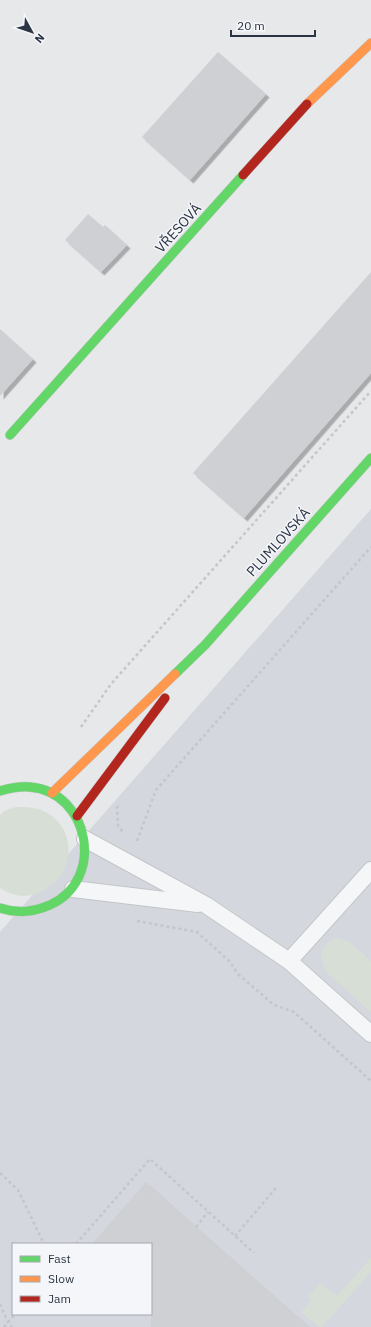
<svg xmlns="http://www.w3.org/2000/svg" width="371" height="1327" font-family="'IBM Plex Sans',sans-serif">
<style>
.built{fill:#d4d7dd;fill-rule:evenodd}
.green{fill:#d6ded6}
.building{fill:#ced0d3;filter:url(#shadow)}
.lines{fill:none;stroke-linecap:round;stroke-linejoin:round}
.lane-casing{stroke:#c4c6c8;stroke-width:18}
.fast-casing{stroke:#c4c6c8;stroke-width:10}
.slow-casing{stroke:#c4c6c8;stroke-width:10}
.jam-casing{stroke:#c4c6c8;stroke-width:10}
.path{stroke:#c5c6ca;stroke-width:2.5;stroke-dasharray:3 3;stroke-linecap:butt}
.lane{stroke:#f5f6f7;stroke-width:16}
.fast{stroke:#63d668;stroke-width:9}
.slow{stroke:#ff974d;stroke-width:9}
.jam{stroke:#b3261e;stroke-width:9}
.labels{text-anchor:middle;stroke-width:3;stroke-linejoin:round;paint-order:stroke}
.street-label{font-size:14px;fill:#2b3445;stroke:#f4f6f9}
</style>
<defs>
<filter id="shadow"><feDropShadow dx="3.5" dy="3.5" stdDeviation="0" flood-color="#0004"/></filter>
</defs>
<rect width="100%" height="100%" fill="#e6e8ea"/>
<!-- built -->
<path class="built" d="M371 509V1327H0V932ZM13 1244H151V1314H13Z"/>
<!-- green -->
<path class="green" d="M16 807C25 807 33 807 41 810 81 826 76 882 35 894 23 898 11 895 0 888V815L4 811Z
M337 938 350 942 371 961V1012L328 974C318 959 318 944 337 938Z
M371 1258V1272L322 1327H319L301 1312 311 1300 308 1297 320 1283 337 1296Z"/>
<!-- building -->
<path class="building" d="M218 52 266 94 190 180 142 137Z
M88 214 103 227 105 225 127 245 101 272 65 240Z
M371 272V373L244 518 193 473Z
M0 329 33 359 0 396Z
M146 1182 196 1227 309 1327H151V1244H92Z"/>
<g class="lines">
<!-- lane casing -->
<g class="lane-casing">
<path id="lane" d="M85 839 206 905 289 961 371 1034
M73 889 198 904
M289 961 371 870"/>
</g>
<!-- fast casing -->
<g class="fast-casing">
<path id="fast" d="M10 435 243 175
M175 674 205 645 371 458
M0 791C10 788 20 786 30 787 90 792 106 880 50 905 33 912 18 914 0 908"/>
</g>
<!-- slow casing -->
<g class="slow-casing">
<path id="slow" d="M307 104 371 43
M52 793 175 674"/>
</g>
<!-- jam casing -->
<g class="jam-casing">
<path id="jam" d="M243 175 307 104
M77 816 165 698"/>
</g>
<!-- path -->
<path class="path" d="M81 727 111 684 371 391
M118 806 117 808 118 826 124 833
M137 841 156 790 371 547
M137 921 197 932 229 961 238 974 274 1005 294 1012 371 1081
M0 1173 18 1190 44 1244
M196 1227 208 1212
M235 1236 276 1188
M76 1244 150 1159 254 1253
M0 1304 8 1322 12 1327
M4 1327 15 1314"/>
<!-- lane -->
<use href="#lane" class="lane"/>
<!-- fast -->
<use href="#fast" class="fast"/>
<!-- slow -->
<use href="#slow" class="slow"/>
<!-- jam -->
<use href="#jam" class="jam"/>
</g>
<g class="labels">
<!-- street labels -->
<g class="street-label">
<text transform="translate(178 228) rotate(-48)" y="5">VŘESOVÁ</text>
<text transform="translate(278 542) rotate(-48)" y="5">PLUMLOVSKÁ</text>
</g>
</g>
<!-- legend -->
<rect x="12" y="1243" width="140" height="72" fill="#f4f6f9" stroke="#a4a8b1"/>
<rect x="20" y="1256" width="20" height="6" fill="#63d668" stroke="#a4a8b1"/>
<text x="48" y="1263" font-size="12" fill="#2b3445">Fast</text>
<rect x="20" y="1276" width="20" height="6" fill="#ff974d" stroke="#a4a8b1"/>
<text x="48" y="1283" font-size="12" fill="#2b3445">Slow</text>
<rect x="20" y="1296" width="20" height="6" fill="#b3261e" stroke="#a4a8b1"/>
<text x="48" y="1303" font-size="12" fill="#2b3445">Jam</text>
<!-- north arrow -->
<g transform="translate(32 32) rotate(130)" stroke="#f4f6f9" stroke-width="3" paint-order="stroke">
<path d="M0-3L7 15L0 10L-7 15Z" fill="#2b3445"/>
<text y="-6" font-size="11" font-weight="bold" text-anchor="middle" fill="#2b3445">N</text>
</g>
<!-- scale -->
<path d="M231 30v6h84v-6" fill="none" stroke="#2b3445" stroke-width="2"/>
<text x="237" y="30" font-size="12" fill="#2b3445" stroke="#f4f6f9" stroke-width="3" paint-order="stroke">20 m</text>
</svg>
